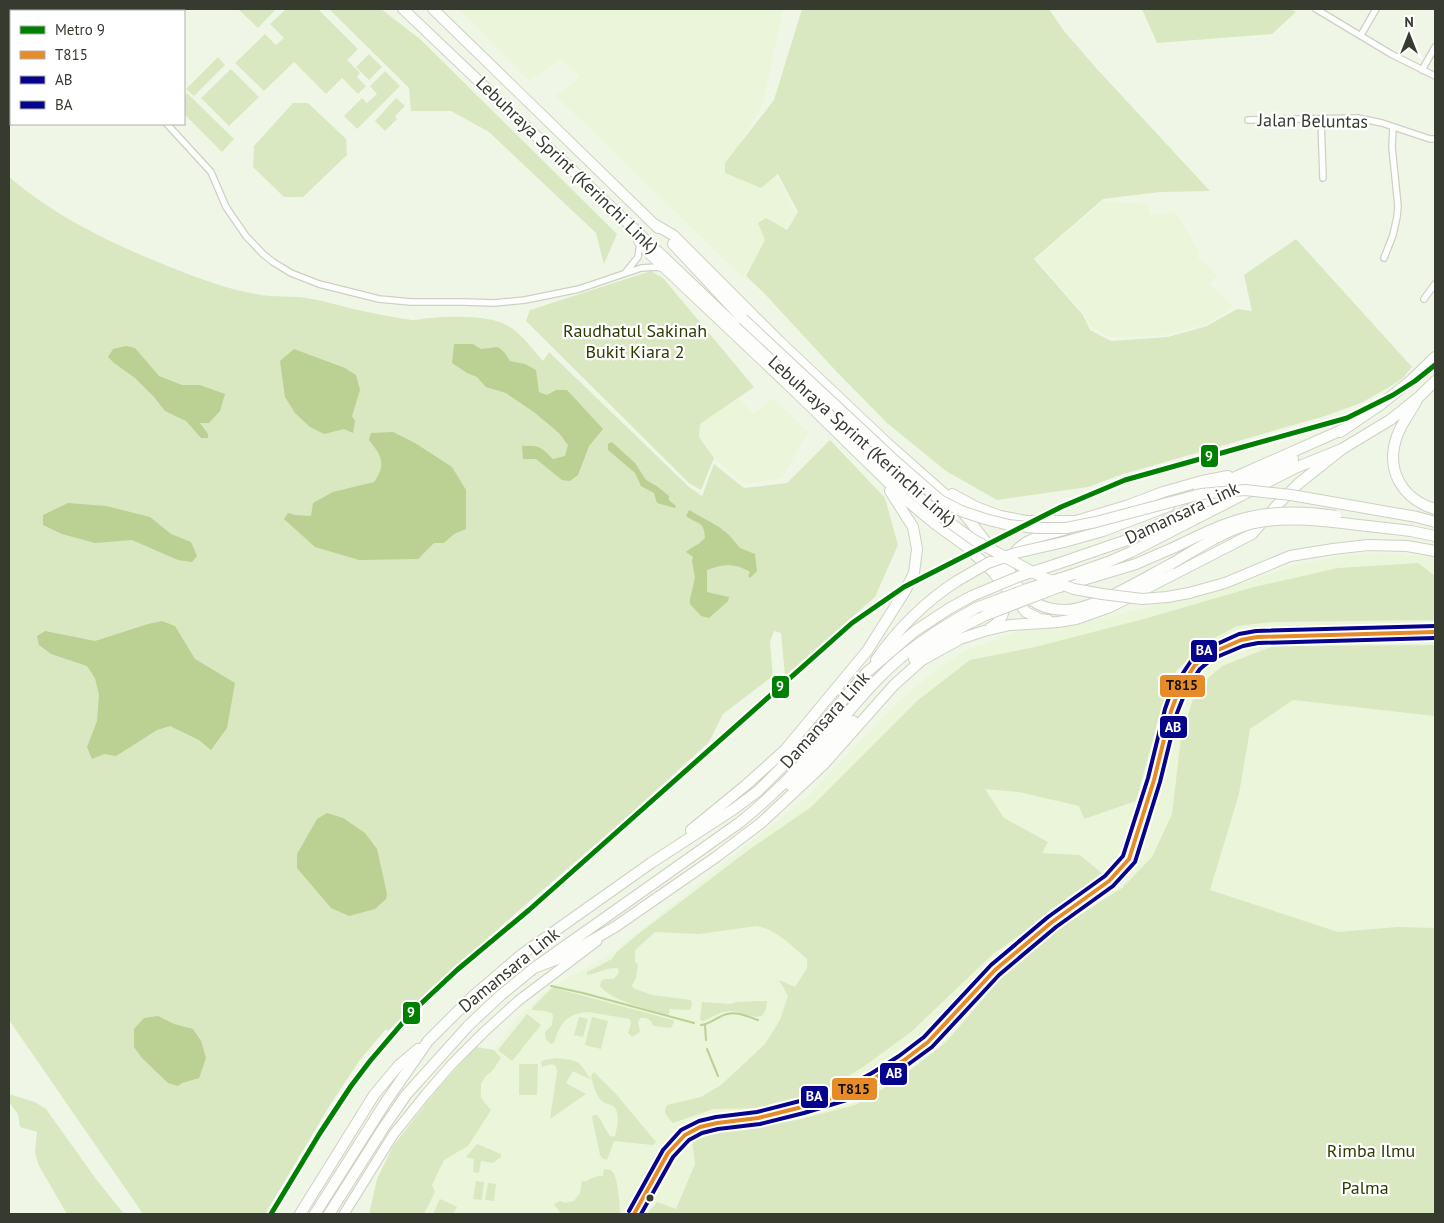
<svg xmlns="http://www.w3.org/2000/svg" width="1444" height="1223" font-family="'PT Sans',sans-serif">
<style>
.built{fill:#ebf5da}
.green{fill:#d9e8c0}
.water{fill:#bbd093}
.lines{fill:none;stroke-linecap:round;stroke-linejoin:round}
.stream{stroke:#bbd093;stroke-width:2}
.minor-casing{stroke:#cdd1c5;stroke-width:8}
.tertiary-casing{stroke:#cdd1c5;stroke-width:9}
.primary-casing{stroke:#cdd1c5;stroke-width:11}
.motorway-casing{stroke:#cdd1c5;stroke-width:12}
.minor{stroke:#fdfefb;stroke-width:5.5}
.tertiary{stroke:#fdfefb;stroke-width:7}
.primary{stroke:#fdfefb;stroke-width:9}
.motorway{stroke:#fdfefb;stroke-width:10}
.motorway-bridge-casing{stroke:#cdd1c5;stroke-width:12;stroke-linecap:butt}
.motorway-bridge{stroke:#fdfefb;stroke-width:10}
.bus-1-casing{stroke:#fff;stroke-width:8}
.bus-2-casing{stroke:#fff;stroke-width:8}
.bus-3-casing{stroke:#fff;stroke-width:8}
.bus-1{stroke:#e68b27;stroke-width:4}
.bus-2{stroke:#06038d;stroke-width:4}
.bus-3{stroke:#06038d;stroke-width:4}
.metro-1-casing{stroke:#fff;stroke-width:9}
.metro-1{stroke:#008000;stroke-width:5}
.bus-dot{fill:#363a2f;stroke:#fff;stroke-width:2}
.labels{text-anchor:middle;stroke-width:4.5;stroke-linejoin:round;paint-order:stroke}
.street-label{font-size:18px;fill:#363a2f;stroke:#fff}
.park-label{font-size:18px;fill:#2c3c00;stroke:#fff}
.line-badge{stroke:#fff;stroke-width:2}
.badge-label{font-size:14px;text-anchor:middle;font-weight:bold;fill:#fff}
.pale-badge-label{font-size:14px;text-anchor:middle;font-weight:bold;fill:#111}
</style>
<rect width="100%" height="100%" fill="#f0f6e6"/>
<!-- built -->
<path class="built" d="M459 9H783L763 103 739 147 779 180 797 215 742 277 556 96 580 77 571 68 561 59 529 81Z
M1103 201 1147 204 1150 215 1176 212 1200 254 1197 257 1218 276 1208 283 1234 307 1205 325 1161 336 1111 337 1092 328 1084 314 1036 259Z
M739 398 754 414 773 398 808 432 782 478 744 484 714 458 699 436 700 424Z
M1435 536V1214H424L435 1192 432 1185 444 1160 468 1146 481 1098V1084L485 1077 493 1070 501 1058 494 1050 519 1016 550 988 608 956 806 798 895 705 939 667 967 650 1019 631 1099 619 1247 582 1296 565 1341 556 1379 553 1431 557Z"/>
<!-- green -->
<path class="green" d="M238 9H276L258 28Z
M286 9H318L358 49 347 60 360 73 357 77 366 86 358 94 342 78 326 94 294 62 264 91 235 63 265 34 276 45 284 38 270 24Z
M329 9H381L420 39 617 234 604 264 596 233 489 132 451 111H411L409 88Z
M802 9H1049L1064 31 1097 69 1210 191 1160 192 1103 199 1034 259 1083 315 1090 330 1111 341 1168 337 1207 326 1237 309 1252 311 1244 275 1296 239 1412 367 1403 378 1388 388 1361 403 1325 416 1123 474 1088 487 997 500 946 471 887 423 836 371 763 292 746 276 765 240 758 223 766 218 787 230 798 212 778 174 761 188 725 173V163L774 100Z
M1142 9H1291L1296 12 1272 34 1157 43Z
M369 54 382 67 369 80 356 67Z
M218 57 225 65 194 96 186 89Z
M231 69 259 97 229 126 201 98Z
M385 71 400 86 357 129 344 116 362 98 367 103 377 94 370 86Z
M187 93 234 139 222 152 184 114V96Z
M396 98 405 106 395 116 397 119 385 131 375 121Z
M293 103H308L346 139 347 155 303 197H284L253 167 254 146Z
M9 177C56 217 112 244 170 267 198 278 226 289 256 294 275 298 294 295 312 299 325 301 337 305 349 308 370 313 391 317 412 320 419 320 425 318 431 318 449 316 486 316 502 323 519 329 531 348 543 361L549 352 689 487 702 496 714 464 744 488 787 483 830 440 885 498 898 545 875 597 785 676 781 633 774 631 770 642 773 676 723 714 709 742 627 817 515 914 448 973 388 1031 386 1029 359 1061 330 1105 265 1214H143L9 1020Z
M651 271 663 278 754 387 700 424 699 437 714 458 701 490 689 483 526 321 530 310Z
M1418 563 1435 576V620L1273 622 1237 626 1205 643 1176 671 1154 736 1136 801 1084 819 1079 806 1019 792 985 789 1004 818 1048 842 1042 853 1080 855 1104 875 993 954 911 1032 863 1067 824 1091 764 1108 713 1109 673 1123C668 1117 662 1113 667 1105L701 1097 721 1085 765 1044 780 1020 788 996 779 980 795 987 807 968V959C791 945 777 930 757 926L699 934 655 932 635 950V962L638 964 636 978 632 985 633 988 652 995 691 1000 692 1005 690 1010 669 1009 670 1012 668 1015C649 1009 611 1001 600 986L601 981 605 979H614L619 972 618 968C603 968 600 973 587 975V972L612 959 617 952 637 935 750 849 810 808 917 701 970 660 1035 647 1144 619 1254 587 1338 568Z
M1435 645V716L1293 700 1250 729 1239 794 1210 890 1338 932 1398 927 1435 928V1214H647L657 1202 676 1209 695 1164 692 1140 721 1129 797 1120 855 1105 898 1080 947 1041 1005 973 1061 927 1122 888 1152 857 1172 814 1181 738 1196 689 1222 666 1273 646Z
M554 988 673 1020 674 1022 671 1028 653 1026 651 1021 646 1018H640L638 1022 640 1032 632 1037 628 1033 631 1024 630 1019 588 1012C566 1014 560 1023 554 1043L551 1044C546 1040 545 1038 545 1032L552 1025 553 1016 552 1013 545 1011 532 1010V1008L551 989Z
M756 1001H767L766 1009 762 1016C752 1019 741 1011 730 1011 721 1011 711 1018 703 1021L700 1019 702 1002 731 1004 737 1002Z
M527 1014 541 1025 512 1061 498 1050Z
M579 1017 588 1019 583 1037 574 1035Z
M592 1017 608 1021 601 1049 585 1045Z
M476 1047 494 1050 501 1058 493 1070 485 1077 481 1084V1098L491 1110 468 1146 444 1160 432 1185 435 1192 424 1214H369L377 1179 393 1146 439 1087Z
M556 1058C580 1061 578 1059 591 1080L573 1071 566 1083 586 1094 550 1119 557 1072 556 1066 552 1064 542 1067 541 1062 544 1060Z
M519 1064H538L537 1095H519Z
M594 1072 616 1094 656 1142 653 1145 614 1141 607 1160 602 1158 600 1155 592 1117 594 1115H597C603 1122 605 1131 611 1137L615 1136C617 1128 621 1112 613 1106 610 1104 605 1104 602 1101 596 1096 593 1083 591 1076Z
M9 1094 35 1102 46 1109 96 1179 124 1214H67L39 1166 35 1153 37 1132 20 1127 18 1114 9 1102Z
M477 1144 501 1154V1157L493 1163 481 1161 479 1173 473 1172 474 1159 466 1157Z
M604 1169C608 1169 612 1170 614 1174 618 1182 620 1205 620 1214H561L554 1204 560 1201 565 1203 574 1201 580 1193 582 1181C589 1182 592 1175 603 1176Z
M476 1181 484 1182 482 1200 473 1199Z
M488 1183 496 1184 494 1201 485 1200Z
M440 1199 457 1207 453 1214H433Z"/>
<!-- water -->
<path class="water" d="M454 344H473L481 349 498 347 505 353 510 361 525 364 536 370 539 392 547 395 556 390H567L603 429 589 446 578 475 570 481 562 480 536 459H523L522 446C539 445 541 447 553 459L565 456 568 445 559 433 535 413 506 393 486 387 477 377 467 373 452 363Z
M126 346 135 348 159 376 182 385H200L225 394 220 411 209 423H200L208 434V438H201L186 421 165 411 154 397 135 378 114 363 108 357 113 349Z
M294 349 345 368 356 375 360 390 352 416 355 421 353 433 344 429 324 434 310 427 295 413 285 397 280 361Z
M393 432 415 443 452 467 466 490V529L454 534 444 543H434L418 559 359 560 315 547 284 519 288 513 295 515 311 516 313 503 333 492 374 482C387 464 381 455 369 440L371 433Z
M612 442 635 463 646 480 658 487 669 496V500L676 506 675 508 657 503 654 493 641 486 635 473 608 450V444Z
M68 503 106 506 150 517 171 534 191 542 197 556 192 562 178 560 132 540 95 543 62 534 43 525V515Z
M689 510 719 527 729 535 740 548 755 554 757 571 750 578 748 576 750 572C735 563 723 564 707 570V592L729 597 728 601 709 618 701 616 690 604V599L695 578 692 561 693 557 686 552C693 546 699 545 705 538 704 520 698 525 686 516Z
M162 621 175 626 195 659 235 683 227 728 211 750 199 740 170 726 157 730 116 756 104 754 92 759 87 747 97 721 99 695 95 678 87 666 51 654 39 645 37 636 45 631 95 641 148 624Z
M327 813 343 818 365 833 377 849 387 894 386 899 375 909 349 916 331 908 297 868V854L317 819Z
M158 1016 174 1024 193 1029 201 1041 206 1058 199 1078 182 1083 178 1086 168 1083 142 1058 134 1047V1029L144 1018Z"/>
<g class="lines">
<!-- stream -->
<path class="stream" d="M551 986 583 993 694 1023
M701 1025C711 1024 718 1016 727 1014 737 1011 749 1017 758 1020
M705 1025 706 1040
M707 1049 718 1076"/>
<!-- minor casing -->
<g class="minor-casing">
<path id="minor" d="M55 9 57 11
M1316 9 1391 54 1435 76
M1361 35 1376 9
M1422 70 1435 47
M1321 119 1323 178
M1248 120 1358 118 1382 123 1430 139H1435
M167 124 211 172 226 207 246 236 263 254 273 262 291 273 319 284 379 299 411 302H463L494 303 525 300 579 289 641 268 657 267 664 269
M1384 258 1393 235 1397 217 1398 206 1392 147 1393 127
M626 272 638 257 640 243
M1424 299 1435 284"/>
</g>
<!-- tertiary casing -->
<g class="tertiary-casing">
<path id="tertiary" d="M634 1214 668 1153 685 1135 700 1127 717 1123 758 1118 802 1107 848 1093 875 1078 903 1061 928 1042 995 970 1052 922 1109 881 1129 859 1154 780 1171 711 1177 695 1186 679 1195 665 1209 654 1241 640 1257 637 1435 632"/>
</g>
<!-- primary casing -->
<g class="primary-casing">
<path id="primary" d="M344 1214 393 1135 426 1094 451 1065 484 1032 518 1001 597 941"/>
</g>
<!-- motorway casing -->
<g class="motorway-casing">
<path id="motorway" d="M403 9 734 324 907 487 942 517
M433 9 658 228
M654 224 673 235 779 341 888 444 958 506 997 556 1005 583
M639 241 649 253 798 394 904 498 935 524 967 547 993 572 1026 612 1040 619 1048 620
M673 244 743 319
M1416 402C1410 413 1401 424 1397 436 1385 470 1402 499 1435 509
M1340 432 1380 405 1408 383 1435 357
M1198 492 1215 486 1344 429
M952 494 976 507 1000 516 1026 521H1076L1129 505 1163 492 1202 481 1228 476
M1067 529C1048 535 1024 537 1013 555 1001 573 1023 595 1038 604 1047 609 1057 610 1067 610 1096 608 1144 578 1171 564
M1411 531 1435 536
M1064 542 1103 531 1169 506
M1057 564 1127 540 1293 459
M1074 574 1108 562 1131 552 1295 468 1342 449 1390 420 1419 397 1435 381
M1060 587 1136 564 1175 547
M1189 593 1225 583 1290 556 1333 549 1368 545 1407 546 1435 551
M990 628C1002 621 1003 615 1006 602
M914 659 950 633 986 615
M876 660C897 630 926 601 957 581
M790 785 810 767 853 721
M691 830 746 785 785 750 867 651 905 591 914 573 917 549 913 527 890 491
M534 968 563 957 615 927 716 857 761 823 824 764 894 685 922 660 960 639 984 631 1010 625 1058 622 1076 619 1110 607 1223 549 1252 534 1278 504 1298 484 1342 449
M300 1214 374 1095 399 1065 418 1049
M315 1214 385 1103 428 1041 472 997 521 955 651 863 734 809 758 791 807 742 866 673 915 631 950 608 972 596
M329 1214 384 1127 406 1095 468 1026 501 995 534 968 739 823C768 800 794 774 819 746 839 724 858 699 880 677 908 648 941 627 976 608"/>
</g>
<!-- minor -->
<use href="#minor" class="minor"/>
<!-- tertiary -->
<use href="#tertiary" class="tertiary"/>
<!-- primary -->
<use href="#primary" class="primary"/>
<!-- motorway -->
<use href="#motorway" class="motorway"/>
<!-- motorway-bridge casing -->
<g class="motorway-bridge-casing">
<path id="motorway-bridge" d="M743 319 893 459 940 500 961 511 985 519 1009 525 1037 528H1066L1096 522 1201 494 1245 490 1291 495 1417 517 1435 522
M942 517 974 540 1014 562 1042 577 1074 589 1102 594 1142 599 1167 597 1189 593
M1175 547C1194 538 1213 528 1232 522 1266 510 1302 511 1336 516
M1171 564C1197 549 1225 530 1254 523 1283 517 1313 520 1342 523 1365 526 1388 528 1411 531
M957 581 988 563 1016 553 1064 542
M972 596 1020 576 1057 564
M976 608 1027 589 1074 574
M986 615 1059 587"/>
</g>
<!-- motorway-bridge -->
<use href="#motorway-bridge" class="motorway-bridge"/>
<!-- bus-1 casing -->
<g class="bus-1-casing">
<path id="bus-1" d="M634 1214 668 1153 685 1135 700 1127 717 1123 758 1118 802 1107 848 1093 875 1078 903 1061 928 1042 995 970 1052 922 1109 881 1129 859 1154 780 1171 711 1177 695 1186 679 1195 665 1209 654 1241 640 1257 637 1435 632"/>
</g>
<!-- bus-2 casing -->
<g class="bus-2-casing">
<path id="bus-2" d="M641 1214 673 1157 689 1140 702 1133 718 1129 760 1124 804 1113 850 1099 878 1083 906 1066 932 1047 999 975 1056 927 1113 886 1135 862 1160 782 1177 713 1183 698 1191 682 1200 669 1212 659 1243 646 1258 643 1435 638"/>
</g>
<!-- bus-3 casing -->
<g class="bus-3-casing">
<path id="bus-3" d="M629 1211 663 1150 681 1130 699 1121 716 1117 757 1112 800 1101 846 1087 872 1073 899 1056 924 1037 991 965 1048 917 1105 876 1123 856 1148 778 1165 709 1171 692 1181 676 1191 661 1206 649 1239 634 1256 631 1435 626"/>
</g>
<!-- bus-1 -->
<use href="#bus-1" class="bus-1"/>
<!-- bus-2 -->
<use href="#bus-2" class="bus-2"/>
<!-- bus-3 -->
<use href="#bus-3" class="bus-3"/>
<!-- metro-1 casing -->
<g class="metro-1-casing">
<path id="metro-1" d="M271 1214 320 1133 351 1086 370 1061 411 1013 457 970 529 910 852 623 904 587 1061 507 1125 480 1347 418 1393 395 1415 381 1435 365"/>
</g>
<!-- metro-1 -->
<use href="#metro-1" class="metro-1"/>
</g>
<!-- markers -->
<circle class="bus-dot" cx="650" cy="1198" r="4.5"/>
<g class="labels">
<!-- street labels -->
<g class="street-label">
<text transform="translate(1313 121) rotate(1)" y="6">Jalan Beluntas</text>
<text transform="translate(567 165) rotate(44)" y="6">Lebuhraya Sprint (Kerinchi Link)</text>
<text transform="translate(862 441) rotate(42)" y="6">Lebuhraya Sprint (Kerinchi Link)</text>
<text transform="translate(1182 513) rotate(-25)" y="6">Damansara Link</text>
<text transform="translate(825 720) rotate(-48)" y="6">Damansara Link</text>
<text transform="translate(509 970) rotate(-39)" y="6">Damansara Link</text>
</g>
<!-- park labels -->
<g class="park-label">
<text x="635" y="337">Raudhatul Sakinah<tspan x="635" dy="21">Bukit Kiara 2</tspan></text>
<text x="1371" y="1157">Rimba Ilmu</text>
<text x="1365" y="1194">Palma</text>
</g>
</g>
<g class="line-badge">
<rect x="1200" y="444" width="19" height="24" rx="5" fill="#008000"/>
<rect x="1190" y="639" width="28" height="24" rx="5" fill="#06038d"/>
<rect x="1159" y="674" width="47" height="24" rx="5" fill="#e68b27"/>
<rect x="771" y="675" width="19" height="24" rx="5" fill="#008000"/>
<rect x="1159" y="715" width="29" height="24" rx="5" fill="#06038d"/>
<rect x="402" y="1001" width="19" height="24" rx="5" fill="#008000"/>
<rect x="879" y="1062" width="29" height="24" rx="5" fill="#06038d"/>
<rect x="831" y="1077" width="47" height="24" rx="5" fill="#e68b27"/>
<rect x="800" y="1085" width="29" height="24" rx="5" fill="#06038d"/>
</g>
<g class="badge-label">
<text x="1209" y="461">9</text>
<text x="1204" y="655">BA</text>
<text x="780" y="691">9</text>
<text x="1173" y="732">AB</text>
<text x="411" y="1017">9</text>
<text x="894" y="1078">AB</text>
<text x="814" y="1101">BA</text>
</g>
<g class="pale-badge-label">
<text x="1182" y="690">T815</text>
<text x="854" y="1094">T815</text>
</g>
<!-- border -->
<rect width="1444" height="1223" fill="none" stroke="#363a2f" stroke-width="20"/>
<!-- legend -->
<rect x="10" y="10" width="175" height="115" fill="#ffffff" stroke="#afb0ac"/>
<rect x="20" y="26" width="25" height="8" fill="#008000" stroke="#afb0ac"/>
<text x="55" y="35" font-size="15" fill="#363a2f">Metro 9</text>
<rect x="20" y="51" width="25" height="8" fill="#e68b27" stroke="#afb0ac"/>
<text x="55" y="60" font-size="15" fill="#363a2f">T815</text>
<rect x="20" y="76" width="25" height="8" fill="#06038d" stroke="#afb0ac"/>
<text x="55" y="85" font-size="15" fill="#363a2f">AB</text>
<rect x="20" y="101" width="25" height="8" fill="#06038d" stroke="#afb0ac"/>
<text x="55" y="110" font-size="15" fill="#363a2f">BA</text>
<!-- north arrow -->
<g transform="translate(1409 35)" stroke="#ffffff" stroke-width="4" paint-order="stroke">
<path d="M0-4L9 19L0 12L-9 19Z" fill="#363a2f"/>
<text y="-8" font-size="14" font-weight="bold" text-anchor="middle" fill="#363a2f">N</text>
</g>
</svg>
